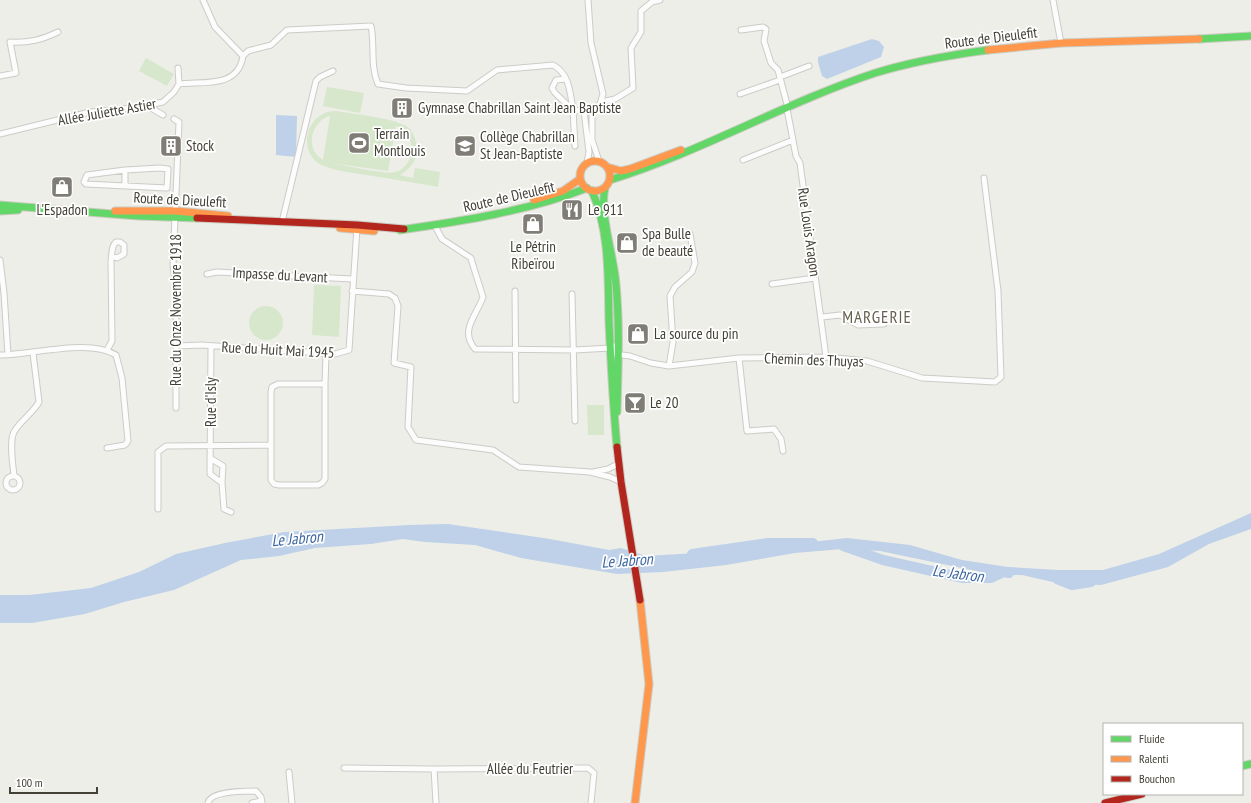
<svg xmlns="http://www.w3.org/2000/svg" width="1251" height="803" font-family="'PT Sans Narrow',sans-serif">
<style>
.green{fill:#d7e7cb;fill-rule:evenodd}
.water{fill:#bed1e8}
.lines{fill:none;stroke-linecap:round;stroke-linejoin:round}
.river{stroke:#bed1e8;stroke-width:10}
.street-casing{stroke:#cccbc7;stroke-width:7}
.fast-casing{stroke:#cccbc1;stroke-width:9}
.slow-casing{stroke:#cccbc1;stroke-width:9}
.jam-casing{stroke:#cccbc1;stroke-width:9}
.street{stroke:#fcfcfc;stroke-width:5}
.fast{stroke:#63d668;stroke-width:7}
.slow{stroke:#ff974d;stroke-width:7}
.jam{stroke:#b3261e;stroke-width:7}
.labels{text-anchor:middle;stroke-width:3.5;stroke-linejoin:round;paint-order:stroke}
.street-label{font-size:15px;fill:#434036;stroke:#fff}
.poi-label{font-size:15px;fill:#434036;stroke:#fff;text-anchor:start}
.water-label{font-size:16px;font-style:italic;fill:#3c67a2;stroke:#fff}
.quarter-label{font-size:17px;letter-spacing:1px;fill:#655f4f;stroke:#fff}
</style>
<rect width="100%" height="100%" fill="#eeeee9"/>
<!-- green -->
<path class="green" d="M146 58 174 74 167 86 139 71Z
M327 87 364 93 360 113 323 106Z
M336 111C353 114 397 118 409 128 414 133 416 141 417 148 418 160 410 169 400 175L413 178 415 168 440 172 438 187C416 183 394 179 372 176 357 173 339 172 324 166 295 155 306 110 336 111ZM330 116 323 160C304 149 311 121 330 116ZM396 126C417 132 417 166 395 172 385 175 344 165 331 163L388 171Z
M314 285 341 286 339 337 312 335Z
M249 323a17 17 0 1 1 34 0a17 17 0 1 1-34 0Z
M587 405H604V435H588Z"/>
<!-- water -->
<path class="water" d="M872 39 879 41 884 47 881 57 827 79 822 76 818 62V57Z
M276 115 297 116 296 157 276 155Z
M1251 513V529L1209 544 1168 567 1101 585 1057 583 1022 575H995L880 551 842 549 795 553 726 565 663 572 617 574 521 558 475 545 425 542 403 539 371 544 315 548 279 556 241 560 174 590 124 602 85 614 32 623H0V595H29L91 588 139 572 176 554 225 543 284 532 409 525 448 524 550 539 609 550 621 548 646 556 731 551 847 538 910 545 962 560 1008 567 1058 570H1103L1159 554Z"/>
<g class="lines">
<!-- river -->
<path class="river" d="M843 546 883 560 963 578H991L1004 572 1009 573
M692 554 768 543H813
M1057 579 1072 585 1091 582"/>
<!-- street casing -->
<g class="street-casing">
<path id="street" d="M1053 0 1061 43
M741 30 763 27 766 29 764 41 771 63 778 70 788 108
M243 56 248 51 271 45 287 30 371 26C375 45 370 66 378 84L406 88 467 91 497 70 553 65C570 74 570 93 573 110L584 111 588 109 592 110 600 104 603 94 591 43 588 0
M178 68 179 84
M0 76 16 73 10 42C29 43 41 40 58 32
M780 77 809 66
M566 79 556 80 552 88 555 93 573 110 575 146
M740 94 780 80
M601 102 615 99 633 88 631 48 641 32V11L652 2 660 0
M146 105 163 115
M787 109 796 156 800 163 826 357
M592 110V140L599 161
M584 111 589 152 587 163
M174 119 179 122 173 265 176 288V408
M0 134 90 112 133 108 163 102 174 92 179 84C203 81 238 89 243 56L215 27 203 0
M743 160 793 140
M160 168 168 169 167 188 86 184 84 182 87 175 125 170Z
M125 186V170
M282 222 316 81 320 77 333 71
M435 226 442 239 471 258 472 262 483 297C477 315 459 330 475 349L574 350 611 348
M0 260 4 293 8 355
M207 274 217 272 352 279
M772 284 815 278
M352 291 389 294 395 298 398 306 394 363 411 367 408 427 416 440 493 450 519 467 590 472 610 477 621 482
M515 291 516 400
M572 294 575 421
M822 317 840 315 858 325 884 324
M176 346 202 345 335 354 349 350 357 227
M211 346 210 474 222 483 224 509 231 512
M614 346V354L630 356 651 363 669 366 739 358 826 357 867 361 922 378 995 382 1001 377 998 291 984 178
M107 350 112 341 111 261C112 255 111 246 116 242H120L124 245V254L117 258 112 256
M0 355C33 355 89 338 116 355L122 378 128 441 125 445 107 448
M739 358 747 431 774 429 781 439 783 451
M669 366 673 342 670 296 675 287 692 272 695 263 690 234
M278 384H325V479L322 483 318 485H279L274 484 271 480V392L272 387Z
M325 384 326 354
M210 458 223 466 222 483
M593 472 608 469 618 464
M14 476C13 465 9 441 14 432 20 421 33 413 39 402L33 353
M6 483a7 7 0 1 1 14 0a7 7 0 1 1-14 0Z
M158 509V452L166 446 270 445
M344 768 434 769 436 803
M434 769 588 768 594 773 591 803
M289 772 292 803
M208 803C210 791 245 791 256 791L261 797 262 803
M252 803 261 801"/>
</g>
<!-- fast casing -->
<g class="fast-casing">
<path id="fast" d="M1199 39 1251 36
M610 180C701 152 784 103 875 73 911 62 950 55 988 50
M605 188C599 213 614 257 616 284 620 327 618 369 617 412
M592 191C610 231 608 279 609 323 611 364 613 405 617 447
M0 205 138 216 197 218
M0 211 18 210
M400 230C463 221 528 211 587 188
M1242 766 1251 764"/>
</g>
<!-- slow casing -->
<g class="slow-casing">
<path id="slow" d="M988 50 1062 43 1199 39
M580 176a15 15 0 1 1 30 0a15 15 0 1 1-30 0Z
M607 167 621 171 630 169 681 150
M534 200 563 191 580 179
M115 211H176L228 216
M340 228 374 231
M635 803 649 684 640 600"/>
</g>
<!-- jam casing -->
<g class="jam-casing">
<path id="jam" d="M197 218 357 225 404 229
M617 447 621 482 640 600
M1105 803 1142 794"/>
</g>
<!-- street -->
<use href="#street" class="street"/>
<!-- fast -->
<use href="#fast" class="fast"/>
<!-- slow -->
<use href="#slow" class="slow"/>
<!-- jam -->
<use href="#jam" class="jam"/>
</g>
<!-- icons -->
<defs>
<g id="building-square" transform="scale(1.15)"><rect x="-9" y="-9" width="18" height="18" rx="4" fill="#7f7d75" stroke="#fff"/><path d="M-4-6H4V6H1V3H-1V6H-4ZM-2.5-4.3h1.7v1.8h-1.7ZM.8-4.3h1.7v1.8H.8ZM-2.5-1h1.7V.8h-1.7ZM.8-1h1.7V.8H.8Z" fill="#fff"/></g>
<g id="stadium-square" transform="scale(1.15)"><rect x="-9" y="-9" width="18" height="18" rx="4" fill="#7f7d75" stroke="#fff"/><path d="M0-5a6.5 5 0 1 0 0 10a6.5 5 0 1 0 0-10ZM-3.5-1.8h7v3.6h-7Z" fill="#fff"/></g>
<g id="school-square" transform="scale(1.15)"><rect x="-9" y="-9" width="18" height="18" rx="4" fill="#7f7d75" stroke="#fff"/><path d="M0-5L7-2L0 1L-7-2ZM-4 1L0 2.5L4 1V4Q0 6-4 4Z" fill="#fff"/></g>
<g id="shop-square" transform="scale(1.15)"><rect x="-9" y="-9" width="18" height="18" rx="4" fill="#7f7d75" stroke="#fff"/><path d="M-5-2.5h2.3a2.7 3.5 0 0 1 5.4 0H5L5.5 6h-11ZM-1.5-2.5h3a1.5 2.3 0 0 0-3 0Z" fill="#fff"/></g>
<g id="restaurant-square" transform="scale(1.15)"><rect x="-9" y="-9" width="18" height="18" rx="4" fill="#7f7d75" stroke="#fff"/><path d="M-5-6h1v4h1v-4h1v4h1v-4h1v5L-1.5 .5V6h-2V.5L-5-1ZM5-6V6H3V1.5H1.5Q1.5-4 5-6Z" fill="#fff"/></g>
<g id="bar-square" transform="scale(1.15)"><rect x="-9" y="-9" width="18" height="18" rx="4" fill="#7f7d75" stroke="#fff"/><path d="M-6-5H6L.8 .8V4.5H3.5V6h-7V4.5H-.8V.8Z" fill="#fff"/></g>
</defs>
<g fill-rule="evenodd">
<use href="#building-square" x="402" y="108"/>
<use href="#stadium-square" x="359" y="143"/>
<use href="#building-square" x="171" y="146"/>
<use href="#school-square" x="465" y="146"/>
<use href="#shop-square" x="62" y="187"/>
<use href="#restaurant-square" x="572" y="210"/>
<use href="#shop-square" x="533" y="224"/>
<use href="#shop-square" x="627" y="243"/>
<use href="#shop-square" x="638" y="334"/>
<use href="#bar-square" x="635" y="403"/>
</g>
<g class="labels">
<!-- street labels -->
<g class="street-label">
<text transform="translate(991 38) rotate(-7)" y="5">Route de Dieulefit</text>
<text transform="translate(107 112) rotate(-10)" y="5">Allée Juliette Astier</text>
<text transform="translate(509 197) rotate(-13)" y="5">Route de Dieulefit</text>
<text transform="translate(180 200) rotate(3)" y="5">Route de Dieulefit</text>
<text transform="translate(809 232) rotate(82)" y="5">Rue Louis Aragon</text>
<text transform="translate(280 275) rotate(3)" y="5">Impasse du Levant</text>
<text transform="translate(176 310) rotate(-90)" y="5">Rue du Onze Novembre 1918</text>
<text transform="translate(278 350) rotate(3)" y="5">Rue du Huit Mai 1945</text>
<text transform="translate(814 360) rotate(2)" y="5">Chemin des Thuyas</text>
<text transform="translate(211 402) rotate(-90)" y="5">Rue d'Isly</text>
<text x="530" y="774">Allée du Feutrier</text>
</g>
<!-- poi labels -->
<g class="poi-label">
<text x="418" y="113">Gymnase Chabrillan Saint Jean Baptiste</text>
<text x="374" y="139">Terrain<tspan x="374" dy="17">Montlouis</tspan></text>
<text x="480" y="142">Collège Chabrillan<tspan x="480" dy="17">St Jean-Baptiste</tspan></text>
<text x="186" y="151">Stock</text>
<text x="62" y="215" text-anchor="middle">L'Espadon</text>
<text x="588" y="215">Le 911</text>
<text x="642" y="239">Spa Bulle<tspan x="642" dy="17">de beauté</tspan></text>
<text x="533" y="252" text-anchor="middle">Le Pétrin<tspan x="533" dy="17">Ribeïrou</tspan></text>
<text x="654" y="339">La source du pin</text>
<text x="650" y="408">Le 20</text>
</g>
<!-- water labels -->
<g class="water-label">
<text transform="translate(297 538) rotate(-5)" y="6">Le Jabron</text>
<text transform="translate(627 560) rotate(-4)" y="6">Le Jabron</text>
<text transform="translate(958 573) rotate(7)" y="6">Le Jabron</text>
</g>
<!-- quarter labels -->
<g class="quarter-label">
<text x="877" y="323">MARGERIE</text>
</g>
</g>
<!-- legend -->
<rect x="1103" y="723" width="140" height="72" fill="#ffffff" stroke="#b4b3af"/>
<rect x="1111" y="736" width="20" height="6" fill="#63d668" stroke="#b4b3af"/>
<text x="1139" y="743" font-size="12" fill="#434036">Fluide</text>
<rect x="1111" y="756" width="20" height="6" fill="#ff974d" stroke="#b4b3af"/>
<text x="1139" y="763" font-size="12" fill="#434036">Ralenti</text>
<rect x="1111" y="776" width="20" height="6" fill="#b3261e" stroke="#b4b3af"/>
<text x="1139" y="783" font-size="12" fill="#434036">Bouchon</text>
<!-- scale -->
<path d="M10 787v6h87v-6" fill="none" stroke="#434036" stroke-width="2"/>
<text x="16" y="787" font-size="12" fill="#434036" stroke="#ffffff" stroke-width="3" paint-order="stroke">100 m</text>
</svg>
